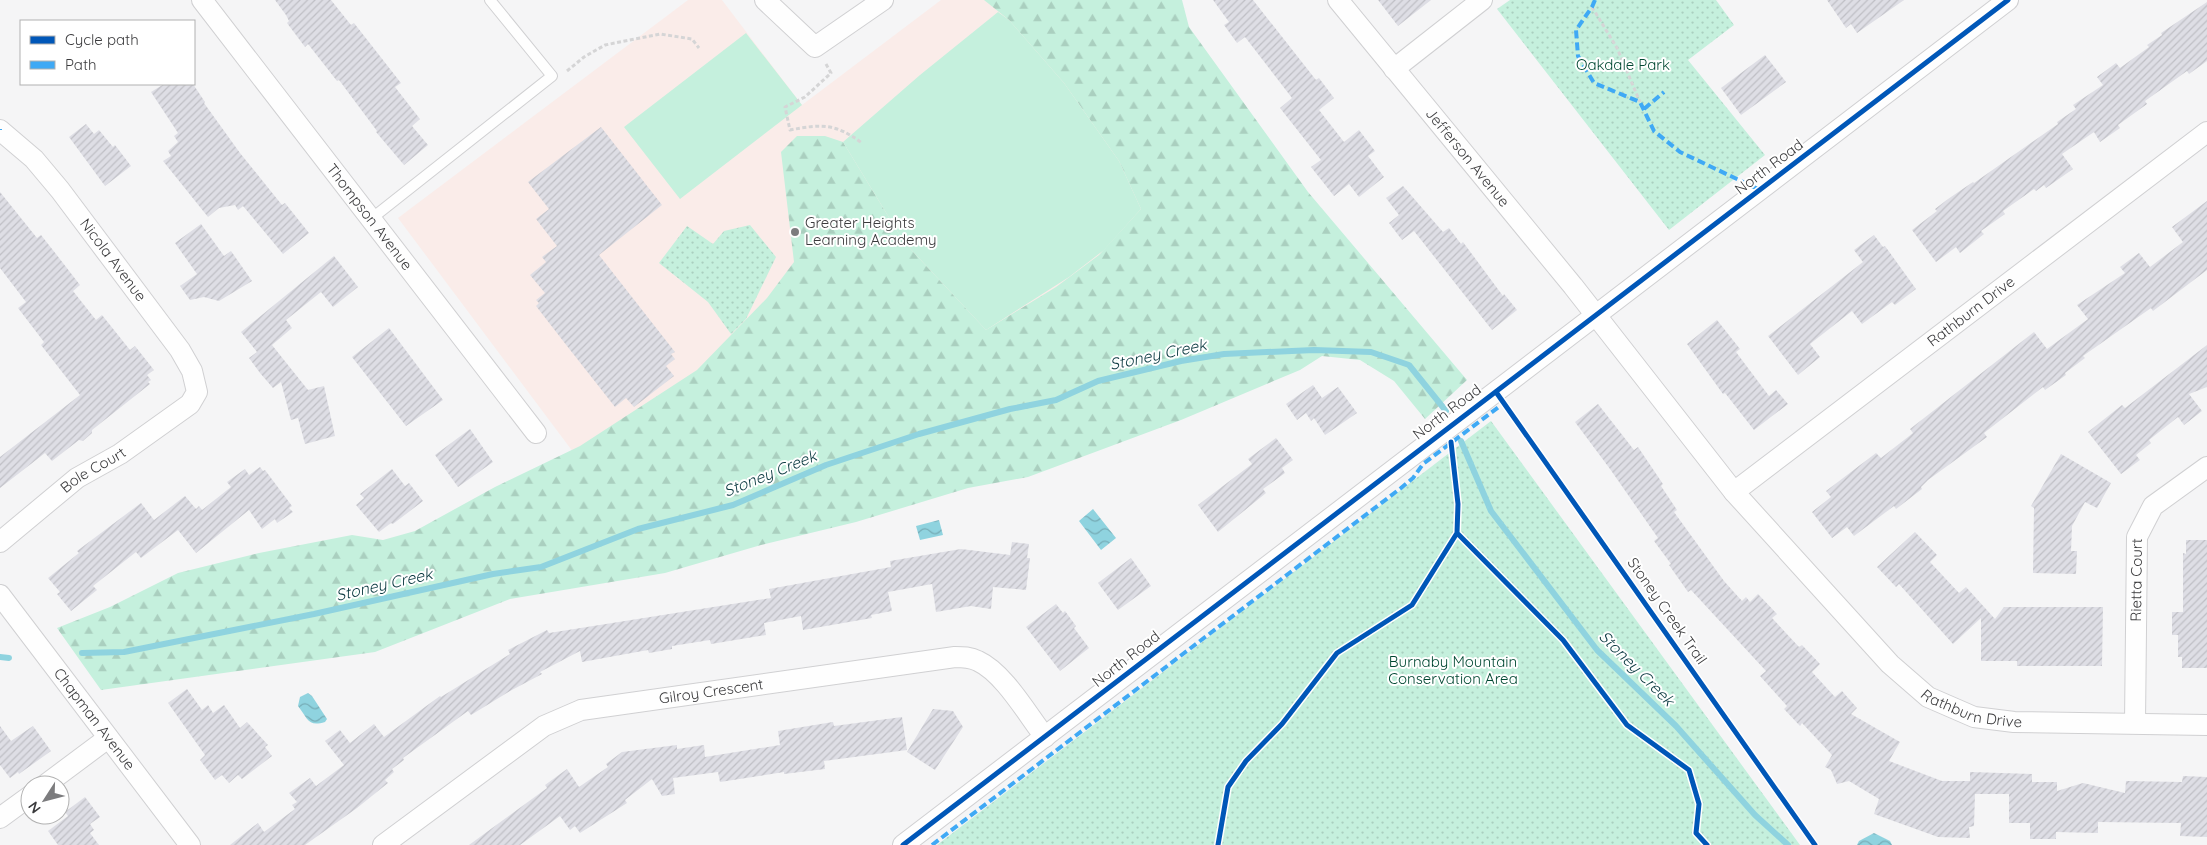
<svg xmlns="http://www.w3.org/2000/svg" width="2207" height="845" font-family="Quicksand,sans-serif">
<style>
.education{fill:#faece9}
.forest{fill:url(#forest-firs)}
.park{fill:url(#park-dots)}
.pitch{fill:#c5f0dd}
.water{fill:url(#water-waves)}
.lines{fill:none;stroke-linecap:round;stroke-linejoin:round}
.stream{stroke:#8fd3df;stroke-width:6}
.building{fill:url(#building-hatch)}
.lane-casing{stroke:#d0d0d2;stroke-width:12}
.street-casing{stroke:#d0d0d2;stroke-width:22}
.path{stroke:#d5d5d6;stroke-width:3;stroke-dasharray:4 2.5;stroke-linecap:butt}
.lane{stroke:#fefefe;stroke-width:10}
.street{stroke:#fefefe;stroke-width:20}
.quiet{stroke:#3fa9f5;stroke-width:4;stroke-dasharray:8 4;stroke-linecap:butt}
.cycleway-casing{stroke:#fff;stroke-width:8}
.cycleway{stroke:#0057b8;stroke-width:5}
.poi-dot{fill:#7c7c7e;stroke:#fff;stroke-width:2}
.labels{text-anchor:middle;stroke-width:4;stroke-linejoin:round;paint-order:stroke}
.park-label{font-size:15px;fill:#014832;stroke:#fff}
.street-label{font-size:15px;fill:#3b3b3d;stroke:#fff}
.poi-label{font-size:15px;fill:#3b3b3d;stroke:#fff;text-anchor:start}
.water-label{font-size:16px;font-style:italic;fill:#0b3a41;stroke:#fff}
</style>
<defs>
<pattern id="forest-firs" width="22" height="20" patternUnits="userSpaceOnUse" patternTransform="scale(1.25)"><rect width="22" height="20" fill="#c5f0dd"/><path d="M5 1l3.5 6h-7zM16 11l3.5 6h-7z" fill="#aacfbf"/></pattern>
<pattern id="park-dots" width="8" height="8" patternUnits="userSpaceOnUse" patternTransform="scale(1.25)"><rect width="8" height="8" fill="#c5f0dd"/><path d="M2 2h.1M6 6h.1" fill="none" stroke="#aacfbf" stroke-width="1.8" stroke-linecap="round"/></pattern>
<pattern id="water-waves" width="16" height="10" patternUnits="userSpaceOnUse" patternTransform="scale(1.25)"><rect width="16" height="10" fill="#8fd3df"/><path d="M0 5q4-4 8 0t8 0" fill="none" stroke="#76acb6"/></pattern>
<pattern id="building-hatch" width="6" height="6" patternUnits="userSpaceOnUse" patternTransform="scale(1.25)"><rect width="6" height="6" fill="#dedee5"/><path d="M-1 1l2-2M0 6l6-6M5 7l2-2" fill="none" stroke="#bfbfc5"/></pattern>
</defs>
<rect width="100%" height="100%" fill="#f5f5f6"/>
<!-- education -->
<path class="education" d="M688 0H722L802 105 941 0H1047L1207 214 983 382 585 468 398 218Z"/>
<!-- forest -->
<path class="forest" d="M984 0H1182L1189 27 1308 192 1467 380 1425 419 1394 381 1360 360 1322 356 1300 370 1181 420 1028 477 968 488 856 522 761 545 665 573 510 599 375 652 101 690 57 628 110 607 178 573 259 553 352 535 383 540 415 531 495 487 580 446 697 370 767 298 794 262 781 152 797 136H825L843 142 904 242 986 330 1056 287 1099 255 1141 209 1119 161 1064 83 1009 20Z"/>
<!-- park -->
<path class="park" d="M1510 0H1716L1734 25 1688 60 1765 155 1669 230 1497 9Z
M750 225 776 257 746 319 731 334 708 302 659 263 687 226 713 244 724 231Z
M1491 421 1800 845H937Z"/>
<!-- pitch -->
<path class="pitch" d="M998 12 1009 20 1064 83 1119 161 1141 209 1104 250 1069 277 986 330 904 242 843 142 920 75Z
M746 33 802 105 680 199 624 127Z"/>
<!-- water -->
<path class="water" d="M1093 509 1116 538 1101 550 1079 521Z
M939 520 943 535 920 540 916 526Z
M308 693 312 696 327 719 325 722C308 727 308 719 298 706L300 697Z
M1874 833 1890 841 1892 845H1857L1859 841Z"/>
<g class="lines">
<!-- stream -->
<path class="stream" d="M1461 441 1491 511 1597 650 1676 726 1755 815 1788 845
M82 653 124 652 314 614 493 574 541 567 638 529 733 505 826 465 919 434 1010 409 1056 400 1098 381 1181 361 1224 354 1314 350 1371 352 1409 365 1446 411
M0 657 9 658"/>
</g>
<!-- building -->
<path class="building" d="M275 0H331L351 25 354 23 401 83 395 87 420 119 412 126 428 145 404 165 376 132 377 131 339 80 337 81 308 44 305 47 287 23 289 21 286 15Z
M1213 0H1253L1316 80 1319 78 1334 98 1319 110 1344 142 1359 130 1375 151 1368 156 1384 177 1359 197 1349 184 1334 196 1311 167 1321 160 1280 108 1292 98 1245 37 1237 43 1224 25 1229 22Z
M1378 0H1431L1398 26Z
M1827 0H1904L1857 33 1851 24 1846 28Z
M2207 2V61L2189 74 2187 71 2145 101 2147 104 2118 125 2120 128 2100 142 2094 132 2062 154 2073 169 2046 188 2044 185 2036 191 2034 189 2003 211 2005 214 1981 231 1984 234 1960 253 1956 247 1936 262 1912 230 1937 211 1935 209 1948 199 1973 182 1974 183 2058 124 2057 122 2076 109 2073 105 2103 85 2097 77 2116 63 2120 68 2149 47 2147 45 2162 35 2161 33Z
M1765 55 1786 82 1741 115 1721 88Z
M164 84H193L205 102 204 103 240 153 282 205 285 203 309 233 283 254 243 206 238 210 235 205 219 208 208 217 163 161 171 156 168 151 178 142 174 136 178 133 151 92Z
M86 124 94 134 99 130 113 147 115 145 131 166 105 186 69 137Z
M601 127 662 205 599 255 675 352 671 354 675 359 666 366 674 376 634 407 626 398 615 407 567 346 536 306 539 303 536 300 545 293 530 275 546 262 542 257 557 246 536 219 549 209 528 182Z
M1403 186 1443 232 1449 228 1461 244 1463 242 1503 296 1504 294 1517 310 1492 330 1414 231 1402 240 1389 223 1399 215 1386 198Z
M0 192 37 238 41 235 56 254 80 285 73 291 96 320 102 315 130 350 135 346 154 370 147 375 151 380 148 382 150 384 92 430V433L83 441 79 440 52 461 45 453 0 488V457L80 395 41 345 44 342 18 308 26 302 0 268Z
M2207 201V270L2153 311 2151 308 2083 356 2085 358 2065 373 2066 375 2045 390 2043 387 1984 433 1987 437 1928 480 1921 487 1922 489 1896 509 1894 506 1854 536 1847 527 1832 538 1812 512 1831 497 1826 491 1876 453 1881 458 1913 433 1910 429 2034 332 2047 349 2088 319 2077 305 2125 273 2120 267 2139 253 2150 267 2183 242 2172 227Z
M201 224 224 256 231 251 252 281 219 301 204 297 190 300 180 286 197 274 175 243Z
M1874 235 1883 247 1885 246 1916 289 1895 305 1892 302 1862 324 1852 311 1810 344 1820 357 1798 375 1768 336 1863 262 1854 250Z
M334 256 358 287 333 307 321 292 286 320 292 328 272 345 308 390 324 386 335 436 305 444 298 418 291 420 281 382 273 388 260 373 249 358 257 352 241 332Z
M1717 320 1740 349 1736 352 1769 396 1776 390 1788 404 1754 430 1725 393 1723 394 1687 344Z
M389 328 443 400 406 426 352 357Z
M2207 345V387L2189 394 2202 411 2184 425 2178 417 2149 440 2151 443 2136 455 2140 460 2121 474 2088 432 2122 405 2125 408Z
M1313 385 1322 398 1338 387 1357 413 1325 435 1314 418 1311 421 1306 413 1297 420 1286 404Z
M1598 404 1634 450 1638 447 1663 484 1661 486 1677 510 1674 512 1724 581 1742 601 1746 597 1750 602 1758 594 1777 614 1772 618 1799 647 1802 645 1820 664 1812 672 1835 697 1842 691 1857 708 1851 714 1900 742 1889 761 1942 781H1970V772L2032 774V782H2057V791L2083 783 2125 793 2126 781 2182 782 2183 776 2207 777V837L2180 836 2181 823 2098 822V833L2056 832V839H2030V823H2009V794H1975L1974 826 1969 827 1970 838 1938 837 1874 814 1879 799 1849 781 1837 784 1831 770 1825 767 1832 755 1802 723 1800 726 1784 709 1787 706 1760 676 1766 671 1691 590 1688 592 1669 565 1671 564 1654 541 1658 538 1610 469 1575 422Z
M470 429 493 462 458 487 435 455Z
M1276 438 1293 460 1282 468 1285 473 1263 489 1266 493 1218 532 1198 505 1252 464 1248 459Z
M2061 454 2111 483 2097 508 2085 502 2072 526 2071 551H2077L2076 574 2033 573 2034 508 2031 506Z
M260 467 263 471 265 470 292 506 289 508 293 512 277 523 275 519 262 529 249 510 196 553 178 530 141 558 136 552 93 586 97 590 71 611 57 594 60 592 48 578 79 553 77 551 141 503 154 520 185 496 196 509 199 506 202 510 231 487 227 482 245 469 249 475Z
M392 469 405 486 409 483 423 501 393 524 391 523 379 532 356 505 364 498 360 494Z
M1915 532 1937 555 1930 562 1959 593 1966 587 1995 619 2004 607H2103L2102 666H2017V661H1981V618L1953 644 1899 584 1896 587 1877 567Z
M2186 540H2207V668H2182V657H2178V635H2172V612H2183V553L2186 554Z
M1012 542 1029 544 1027 558H1030L1026 590 993 587 991 609 971 606 936 612 932 584 888 592 892 611 871 615 872 618 803 630 801 616 764 623 766 635 711 644 710 640 672 646V649L649 653 648 650 582 662 580 651 540 672 542 674 510 691 471 715 468 711 403 758 404 760 392 769 394 772 385 780 388 783 357 808 305 845H230L258 823 264 832 295 809 292 805 297 802 289 793 310 778 316 786 344 765 325 741 340 730 350 743 374 724 384 737 440 696 441 697 510 654 508 650 547 630 549 633 771 598 769 589 891 567 890 561 961 549 1010 555Z
M1131 558 1151 586 1118 610 1098 583Z
M1056 604 1063 613 1065 611 1076 626 1074 628 1089 648 1060 671 1026 627Z
M187 689 202 710 208 705 213 713 224 705 240 728 247 722 268 745 265 747 272 756 242 779 238 775 229 783 222 775 215 780 200 760 205 755 168 703Z
M933 709 953 711 963 727 935 770 907 752Z
M902 717 907 750 824 761 825 769 784 774V772L720 782 718 772 673 778 675 794 662 796 652 779 625 800 627 803 580 833 575 826 570 830 560 816 520 845H469L547 788 545 785 567 769 579 787 608 767 606 764 622 752 677 745V749L704 745 705 757 780 745 778 731 833 722 834 726Z
M0 726 11 741 33 726 51 751 19 774 18 772 10 778 0 765Z
M85 797 100 817 90 824 94 830 90 833 99 845H58L48 831 68 816 65 812Z"/>
<g class="lines">
<!-- lane casing -->
<g class="lane-casing">
<path id="lane" d="M371 219 552 76 490 0"/>
</g>
<!-- street casing -->
<g class="street-casing">
<g id="street">
<path id="s1" d="M202 0 536 433"/>
<path d="M765 0 815 47 883 0"/>
<path id="s2" d="M1338 0 1573 286 1734 492 1890 664 1928 697 1974 717 2014 722 2207 725"/>
<path d="M1394 69 1482 0"/>
<path id="s3" d="M1734 492 2207 132"/>
<path id="s4" d="M0 542 77 478 120 454 190 404 197 392 192 371 180 350 60 190 34 159 0 130"/>
<path id="s5" d="M0 595 190 845"/>
<path id="s6" d="M2135 722 2137 537 2153 506 2207 467"/>
<path d="M45 785 108 738"/>
<path d="M0 818 30 796"/>
<path id="s7" d="M383 845 544 726 581 710 955 657C963 657 970 657 978 661 1004 673 1027 714 1045 737"/>
<path d="M903 845 2008 0"/>
</g>
</g>
<!-- path -->
<path class="path" d="M1592 7 1617 48 1640 102
M826 64 831 73 805 97 785 107 790 130C821 124 835 123 862 143
M567 71 584 57 605 45 660 34 692 39 699 48"/>
<!-- lane -->
<use href="#lane" class="lane"/>
<!-- street -->
<use href="#street" class="street"/>
<!-- quiet -->
<path class="quiet" d="M1595 0 1592 7 1576 30 1578 56 1594 83 1640 102 1654 131 1680 152 1760 190
M1644 109 1664 92
M0 129V130
M932 845 1401 488 1413 478 1423 464 1504 403"/>
<!-- cycleway casing -->
<g class="cycleway-casing">
<path id="cycleway" d="M1496 392 1815 845
M1457 533 1563 640 1627 725 1689 770 1699 804 1696 833 1707 845
M903 845 2008 0
M1218 845 1228 787 1246 761 1282 724 1337 653 1412 605 1457 533 1458 504 1451 442"/>
</g>
<!-- cycleway -->
<use href="#cycleway" class="cycleway"/>
</g>
<!-- markers -->
<circle class="poi-dot" cx="795" cy="232" r="5"/>
<g class="labels">
<!-- park labels -->
<g class="park-label">
<text x="1623" y="70">Oakdale Park</text>
<text x="1453" y="667">Burnaby Mountain<tspan x="1453" dy="17">Conservation Area</tspan></text>
</g>
<!-- street labels -->
<g class="street-label">
<text dy="5" stroke="none"><textPath href="#s2" startOffset="204">Jefferson Avenue</textPath></text>
<text transform="translate(1769 167) rotate(-37)" y="5">North Road</text>
<text dy="5" stroke="none"><textPath href="#s1" startOffset="274">Thompson Avenue</textPath></text>
<text transform="translate(113 260) rotate(53)" y="5">Nicola Avenue</text>
<text dy="5" stroke="none"><textPath href="#s3" startOffset="298">Rathburn Drive</textPath></text>
<text transform="translate(1447 412) rotate(-37)" y="5">North Road</text>
<text dy="5" stroke="none"><textPath href="#s4" startOffset="118">Bole Court</textPath></text>
<text dy="5" stroke="none"><textPath href="#s6" startOffset="142">Rietta Court</textPath></text>
<text transform="translate(1667 611) rotate(55)" y="5">Stoney Creek Trail</text>
<text transform="translate(1126 659) rotate(-38)" y="5">North Road</text>
<text dy="5" stroke="none"><textPath href="#s7" startOffset="372">Gilroy Crescent</textPath></text>
<text dy="5" stroke="none"><textPath href="#s2" startOffset="960">Rathburn Drive</textPath></text>
<text dy="5" stroke="none"><textPath href="#s5" startOffset="156">Chapman Avenue</textPath></text>
</g>
<!-- poi labels -->
<g class="poi-label">
<text x="805" y="228">Greater Heights<tspan x="805" dy="17">Learning Academy</tspan></text>
</g>
<!-- water labels -->
<g class="water-label">
<text transform="translate(1158 354) rotate(-12)" y="6">Stoney Creek</text>
<text transform="translate(770 473) rotate(-22)" y="6">Stoney Creek</text>
<text transform="translate(384 584) rotate(-13)" y="6">Stoney Creek</text>
<text transform="translate(1637 668) rotate(45)" y="6">Stoney Creek</text>
</g>
</g>
<!-- legend -->
<rect x="20" y="20" width="175" height="65" fill="#ffffff" stroke="#b1b1b1"/>
<rect x="30" y="36" width="25" height="8" fill="#0057b8" stroke="#b1b1b1"/>
<text x="65" y="45" font-size="15" fill="#3b3b3d">Cycle path</text>
<rect x="30" y="61" width="25" height="8" fill="#3fa9f5" stroke="#b1b1b1"/>
<text x="65" y="70" font-size="15" fill="#3b3b3d">Path</text>
<!-- north arrow -->
<g transform="translate(45 800) rotate(234)"><circle r="24" fill="#ffffff" stroke="#b1b1b1"/>
<path d="M0-4L9 19L0 12L-9 19Z" fill="#7c7c7e"/>
<text y="-8" font-size="14" font-weight="bold" text-anchor="middle" fill="#3b3b3d">N</text>
</g>
</svg>
